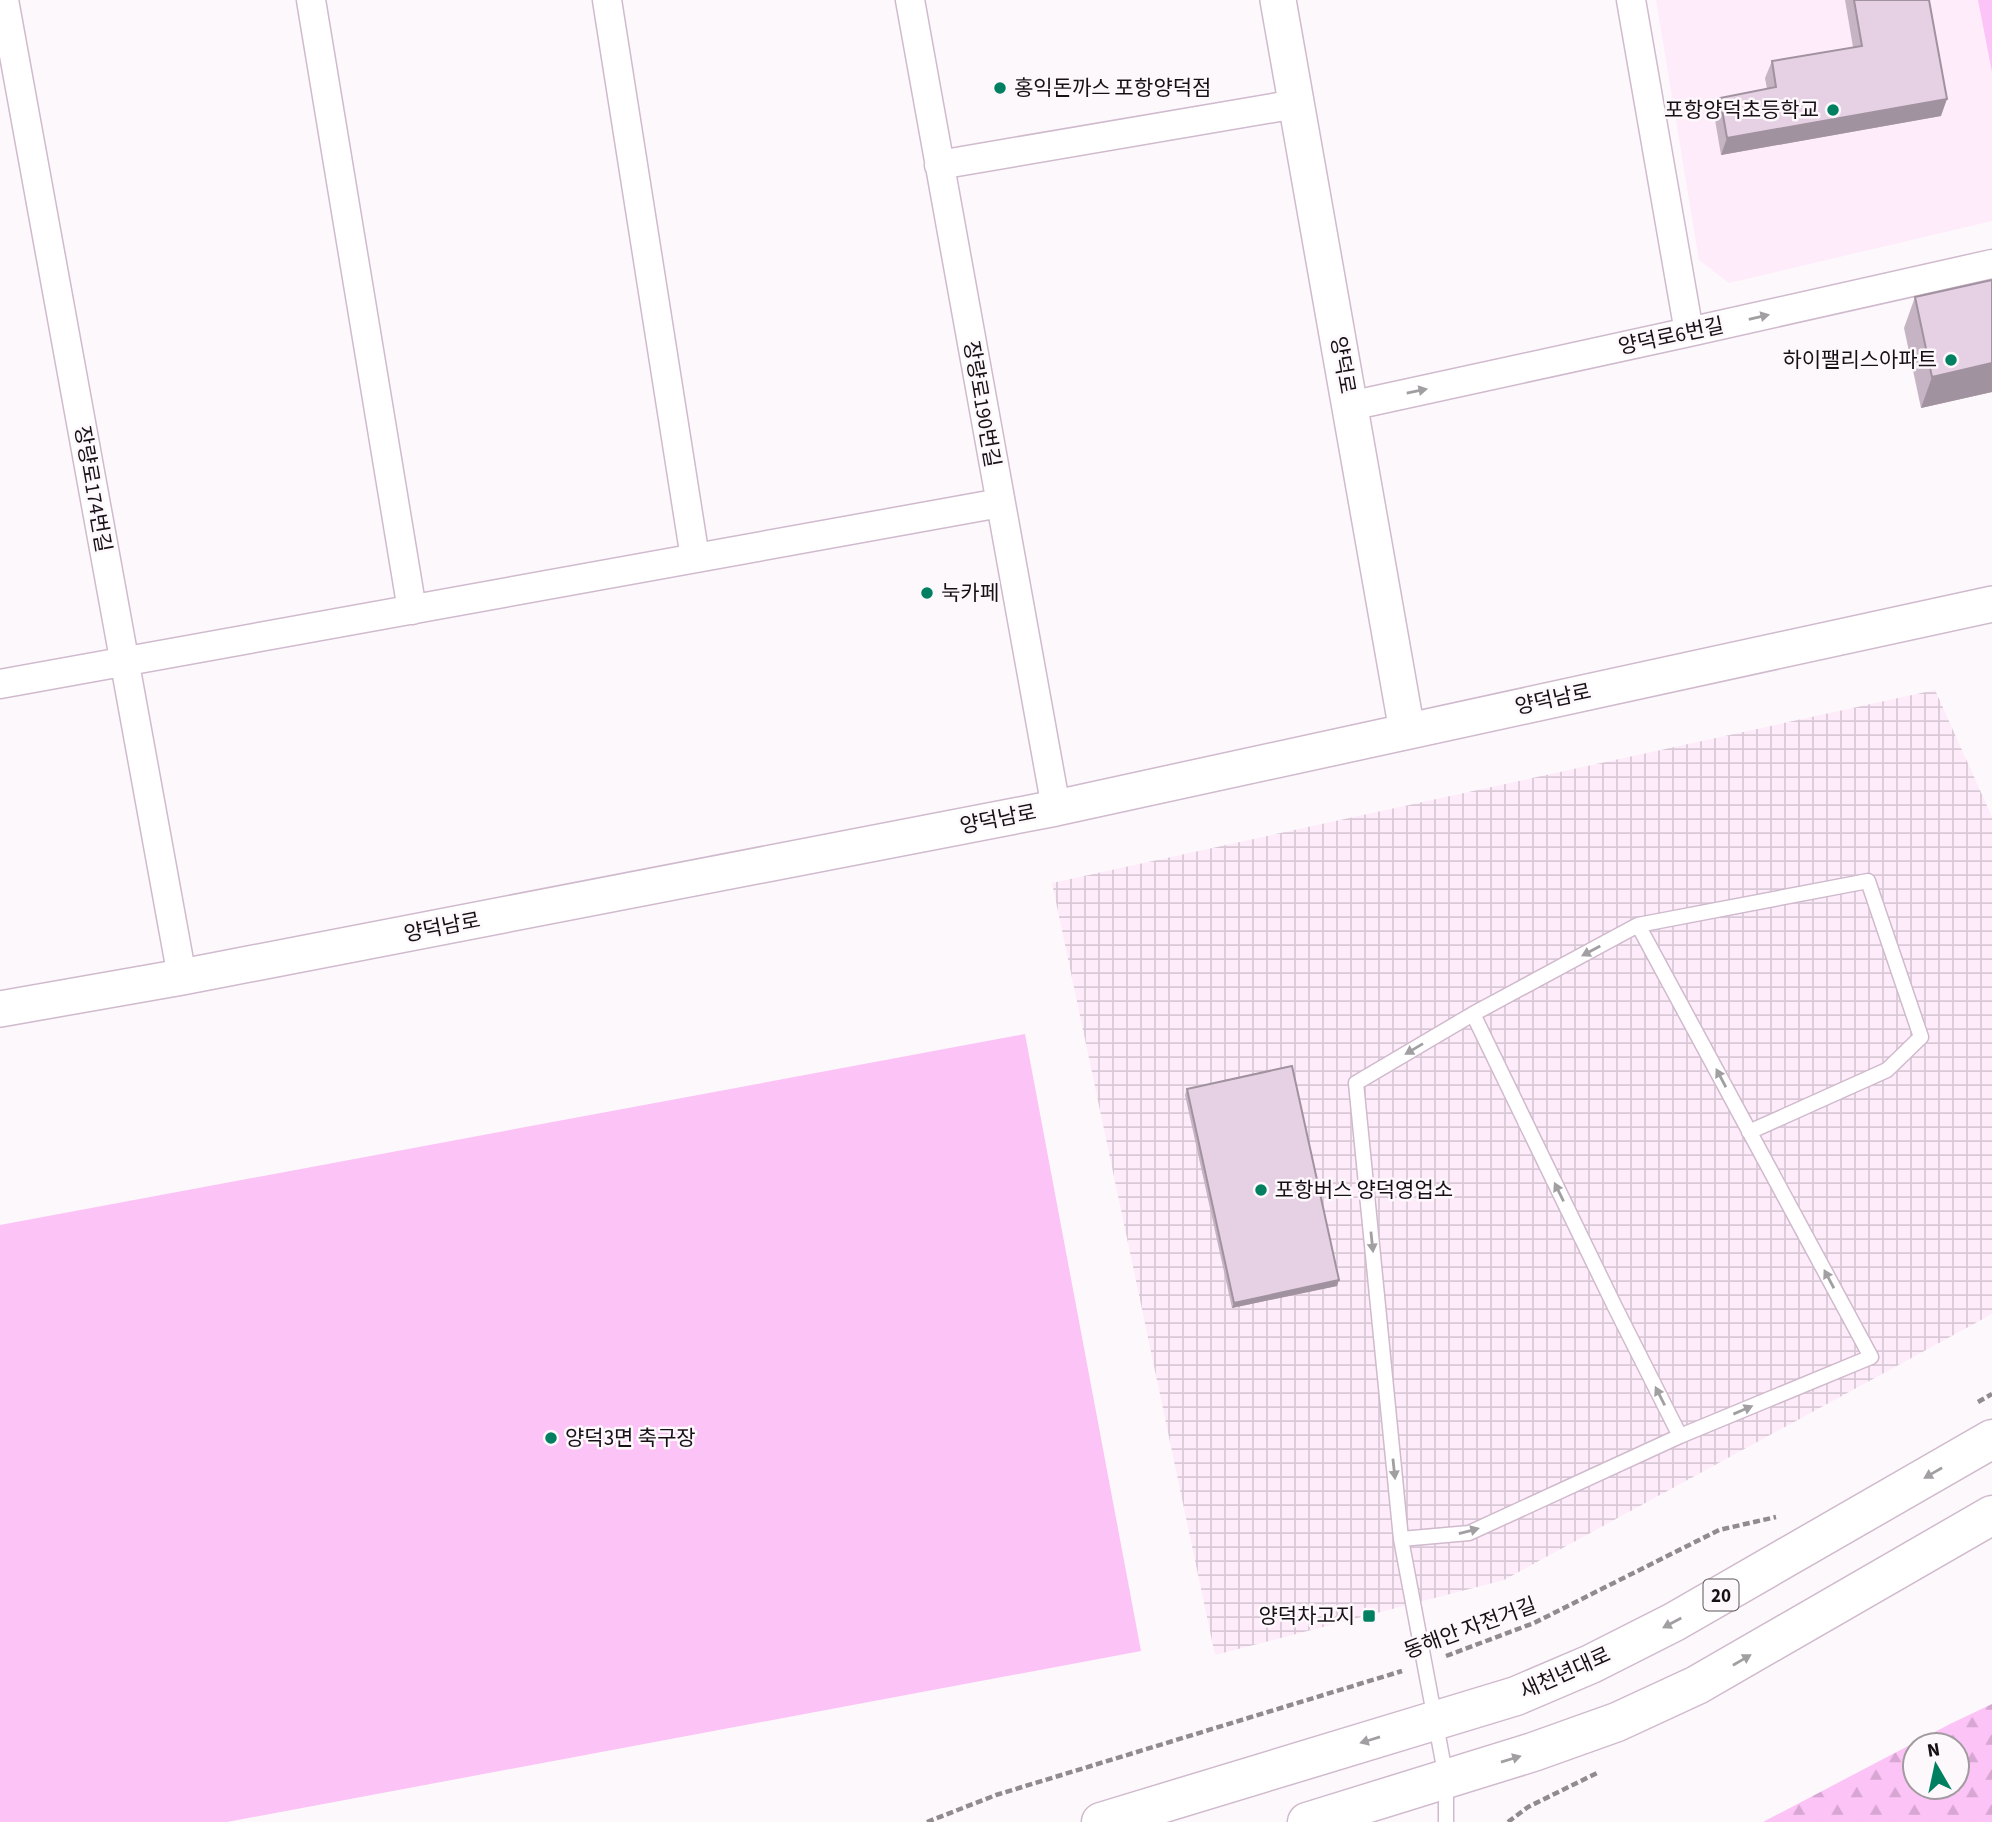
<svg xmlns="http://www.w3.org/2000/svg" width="1992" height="1822" font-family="'Source Sans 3','Noto Sans KR',sans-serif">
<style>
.built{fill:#feecfb}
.industrial{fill:url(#industrial-grid)}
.forest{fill:url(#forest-firs);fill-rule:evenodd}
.green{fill:#fcc3f6}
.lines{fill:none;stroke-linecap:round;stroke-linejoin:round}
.service-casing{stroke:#d0bacd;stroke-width:17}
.minor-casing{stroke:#d0bacd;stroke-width:31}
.tertiary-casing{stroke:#d0bacd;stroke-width:38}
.primary-casing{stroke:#d0bacd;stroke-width:41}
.path{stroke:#918b90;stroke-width:4.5;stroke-dasharray:7 3.5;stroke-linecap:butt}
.service{stroke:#fff;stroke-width:14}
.minor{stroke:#fff;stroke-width:28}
.tertiary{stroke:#fff;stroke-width:35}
.primary{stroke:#fff;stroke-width:38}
.wall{fill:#c6b3c3}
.shaded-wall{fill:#a1929f}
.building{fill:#e6d0e3;stroke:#a1929f;stroke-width:2}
.oneway{fill:#a29fa2}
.poi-dot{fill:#008061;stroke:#fdf8fc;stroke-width:2.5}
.labels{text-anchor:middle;stroke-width:5;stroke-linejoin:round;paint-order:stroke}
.shield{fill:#fdf8fc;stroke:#5c565b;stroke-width:2}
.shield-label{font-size:19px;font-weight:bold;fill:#171016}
.poi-label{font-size:21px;fill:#171016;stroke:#fdf8fc;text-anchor:start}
.street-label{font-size:21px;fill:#171016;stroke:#fdf8fc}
</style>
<defs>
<pattern id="industrial-grid" width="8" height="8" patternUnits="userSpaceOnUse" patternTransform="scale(1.75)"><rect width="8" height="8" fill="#feecfb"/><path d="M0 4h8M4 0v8" fill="none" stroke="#d9c9d6"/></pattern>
<pattern id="forest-firs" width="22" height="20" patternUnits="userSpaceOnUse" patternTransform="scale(1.75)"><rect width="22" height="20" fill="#fcc3f6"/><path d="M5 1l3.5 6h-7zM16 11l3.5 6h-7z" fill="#d7a6d2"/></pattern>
</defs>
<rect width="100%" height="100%" fill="#fdf8fc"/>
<!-- built -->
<path class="built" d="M1656 0H1992V221L1729 283 1699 260Z"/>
<!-- industrial -->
<path class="industrial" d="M1935 690 1992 817V1314L1504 1580 1215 1655 1052 883Z"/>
<!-- forest -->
<path class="forest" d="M1992 1704V1822H1763L1950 1724ZM1915 1745H1957V1787H1915Z"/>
<!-- green -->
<path class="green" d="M1978 0H1992V72Z
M1025 1034 1141 1651 227 1822H0V1225Z"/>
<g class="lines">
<!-- service casing -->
<g class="service-casing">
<path id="service" d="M1638 925 1868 881 1921 1037 1887 1070 1749 1132
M1401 1539 1469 1533 1680 1436 1615 1307 1473 1014
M1446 1822V1778L1401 1539 1356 1083 1473 1014 1638 925 1871 1357 1680 1436"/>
</g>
<!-- minor casing -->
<g class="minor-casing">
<path id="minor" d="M4 0 182 977
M311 0 412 610
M607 0 695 558
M910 0 1056 808
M1631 0 1689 332
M939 165 1296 104
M1350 406 1689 332 1992 264
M0 684 1000 503"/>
</g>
<!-- tertiary casing -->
<g class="tertiary-casing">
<path id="tertiary" d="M1278 0 1407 731
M0 1009 182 977 1056 808 1992 604"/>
</g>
<!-- primary casing -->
<g class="primary-casing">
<path id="primary" d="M1101 1822 1516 1696 1591 1664 1674 1622 1992 1439
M1307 1822 1533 1752 1617 1722 1697 1685 1992 1515"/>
</g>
<!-- path -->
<path class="path" d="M1978 1402 1992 1394
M1446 1656 1534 1623 1719 1530 1776 1517
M927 1822 996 1795 1402 1671
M1508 1822 1528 1807 1599 1772"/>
<!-- service -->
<use href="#service" class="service"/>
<!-- minor -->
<use href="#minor" class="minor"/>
<!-- tertiary -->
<use href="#tertiary" class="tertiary"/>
<!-- primary -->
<use href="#primary" class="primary"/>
</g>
<!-- wall -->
<path class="wall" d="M1845 0H1929L1941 116 1721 155 1714 114 1720 98 1767 89 1765 78 1772 61 1853 47Z
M1992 280V392L1921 408 1904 328 1915 297Z
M1187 1089 1337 1286 1232 1308 1185 1095Z"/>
<!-- shaded-wall -->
<path class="shaded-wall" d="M1947 99 1941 116 1721 155 1727 138Z
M1992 363V392L1921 408 1932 377Z
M1339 1280 1337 1286 1232 1308 1234 1303Z"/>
<!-- building -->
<path class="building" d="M1854 0H1929L1947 99 1727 138 1720 98 1776 87 1772 61 1862 46Z
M1992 280V363L1932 377 1915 297Z
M1292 1066 1339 1280 1234 1303 1187 1089Z"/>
<!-- one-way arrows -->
<defs><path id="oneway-solid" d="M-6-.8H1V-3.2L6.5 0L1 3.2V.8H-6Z" transform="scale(1.75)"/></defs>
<g class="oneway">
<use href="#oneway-solid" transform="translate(1759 317) rotate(-13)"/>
<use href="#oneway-solid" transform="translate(1417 391) rotate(-12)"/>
<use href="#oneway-solid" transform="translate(1591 951) rotate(152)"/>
<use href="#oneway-solid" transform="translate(1414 1049) rotate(149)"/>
<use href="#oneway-solid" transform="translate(1721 1078) rotate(-118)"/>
<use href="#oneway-solid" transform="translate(1559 1192) rotate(-116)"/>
<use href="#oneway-solid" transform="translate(1372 1242) rotate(84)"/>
<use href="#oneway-solid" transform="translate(1829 1279) rotate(-118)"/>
<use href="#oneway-solid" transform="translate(1660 1396) rotate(-117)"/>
<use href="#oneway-solid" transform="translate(1743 1410) rotate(-23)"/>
<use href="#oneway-solid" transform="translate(1394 1469) rotate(84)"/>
<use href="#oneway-solid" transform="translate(1933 1473) rotate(150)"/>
<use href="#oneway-solid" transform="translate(1469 1531) rotate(-15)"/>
<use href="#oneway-solid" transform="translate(1672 1623) rotate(152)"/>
<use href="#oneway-solid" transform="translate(1742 1660) rotate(-30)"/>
<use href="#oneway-solid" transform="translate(1370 1740) rotate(163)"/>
<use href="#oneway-solid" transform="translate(1511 1759) rotate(-17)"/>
</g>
<!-- markers -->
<g class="poi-dot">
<circle cx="1000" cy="88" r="7"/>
<circle cx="1833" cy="110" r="7"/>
<circle cx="1951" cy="360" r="7"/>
<circle cx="927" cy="593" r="7"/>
<circle cx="1261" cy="1190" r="7"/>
<circle cx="551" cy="1438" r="7"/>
<rect x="1362" y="1609" width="14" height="14" rx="3.5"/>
</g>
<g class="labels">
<!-- shield labels -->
<rect class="shield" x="1703.5" y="1579.5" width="35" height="31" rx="5"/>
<g class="shield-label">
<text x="1721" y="1602">20</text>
</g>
<!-- poi labels -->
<g class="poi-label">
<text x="1014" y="95">홍익돈까스 포항양덕점</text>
<text x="1819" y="117" text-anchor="end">포항양덕초등학교</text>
<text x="1937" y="367" text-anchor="end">하이팰리스아파트</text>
<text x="941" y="600">눅카페</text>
<text x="1275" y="1197">포항버스 양덕영업소</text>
<text x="565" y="1445">양덕3면 축구장</text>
<text x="1355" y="1623" text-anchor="end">양덕차고지</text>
</g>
<!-- street labels -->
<g class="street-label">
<text transform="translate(1671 336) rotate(-12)" y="7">양덕로6번길</text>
<text transform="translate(1343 365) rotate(80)" y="7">양덕로</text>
<text transform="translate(982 404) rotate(80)" y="7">장량로190번길</text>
<text transform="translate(93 489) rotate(80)" y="7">장량로174번길</text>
<text transform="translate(1553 699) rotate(-12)" y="7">양덕남로</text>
<text transform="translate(998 819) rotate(-11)" y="7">양덕남로</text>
<text transform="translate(442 927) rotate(-11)" y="7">양덕남로</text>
<text transform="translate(1470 1628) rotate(-20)" y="7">동해안 자전거길</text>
<text transform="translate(1565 1673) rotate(-24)" y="7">새천년대로</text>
</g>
</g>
<!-- north arrow -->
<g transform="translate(1936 1766) rotate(351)"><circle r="33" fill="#fdf8fc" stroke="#a19ba0" stroke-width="2"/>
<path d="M0-5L12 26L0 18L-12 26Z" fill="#008061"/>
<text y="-10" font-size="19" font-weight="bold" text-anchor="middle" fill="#171016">N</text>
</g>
</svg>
